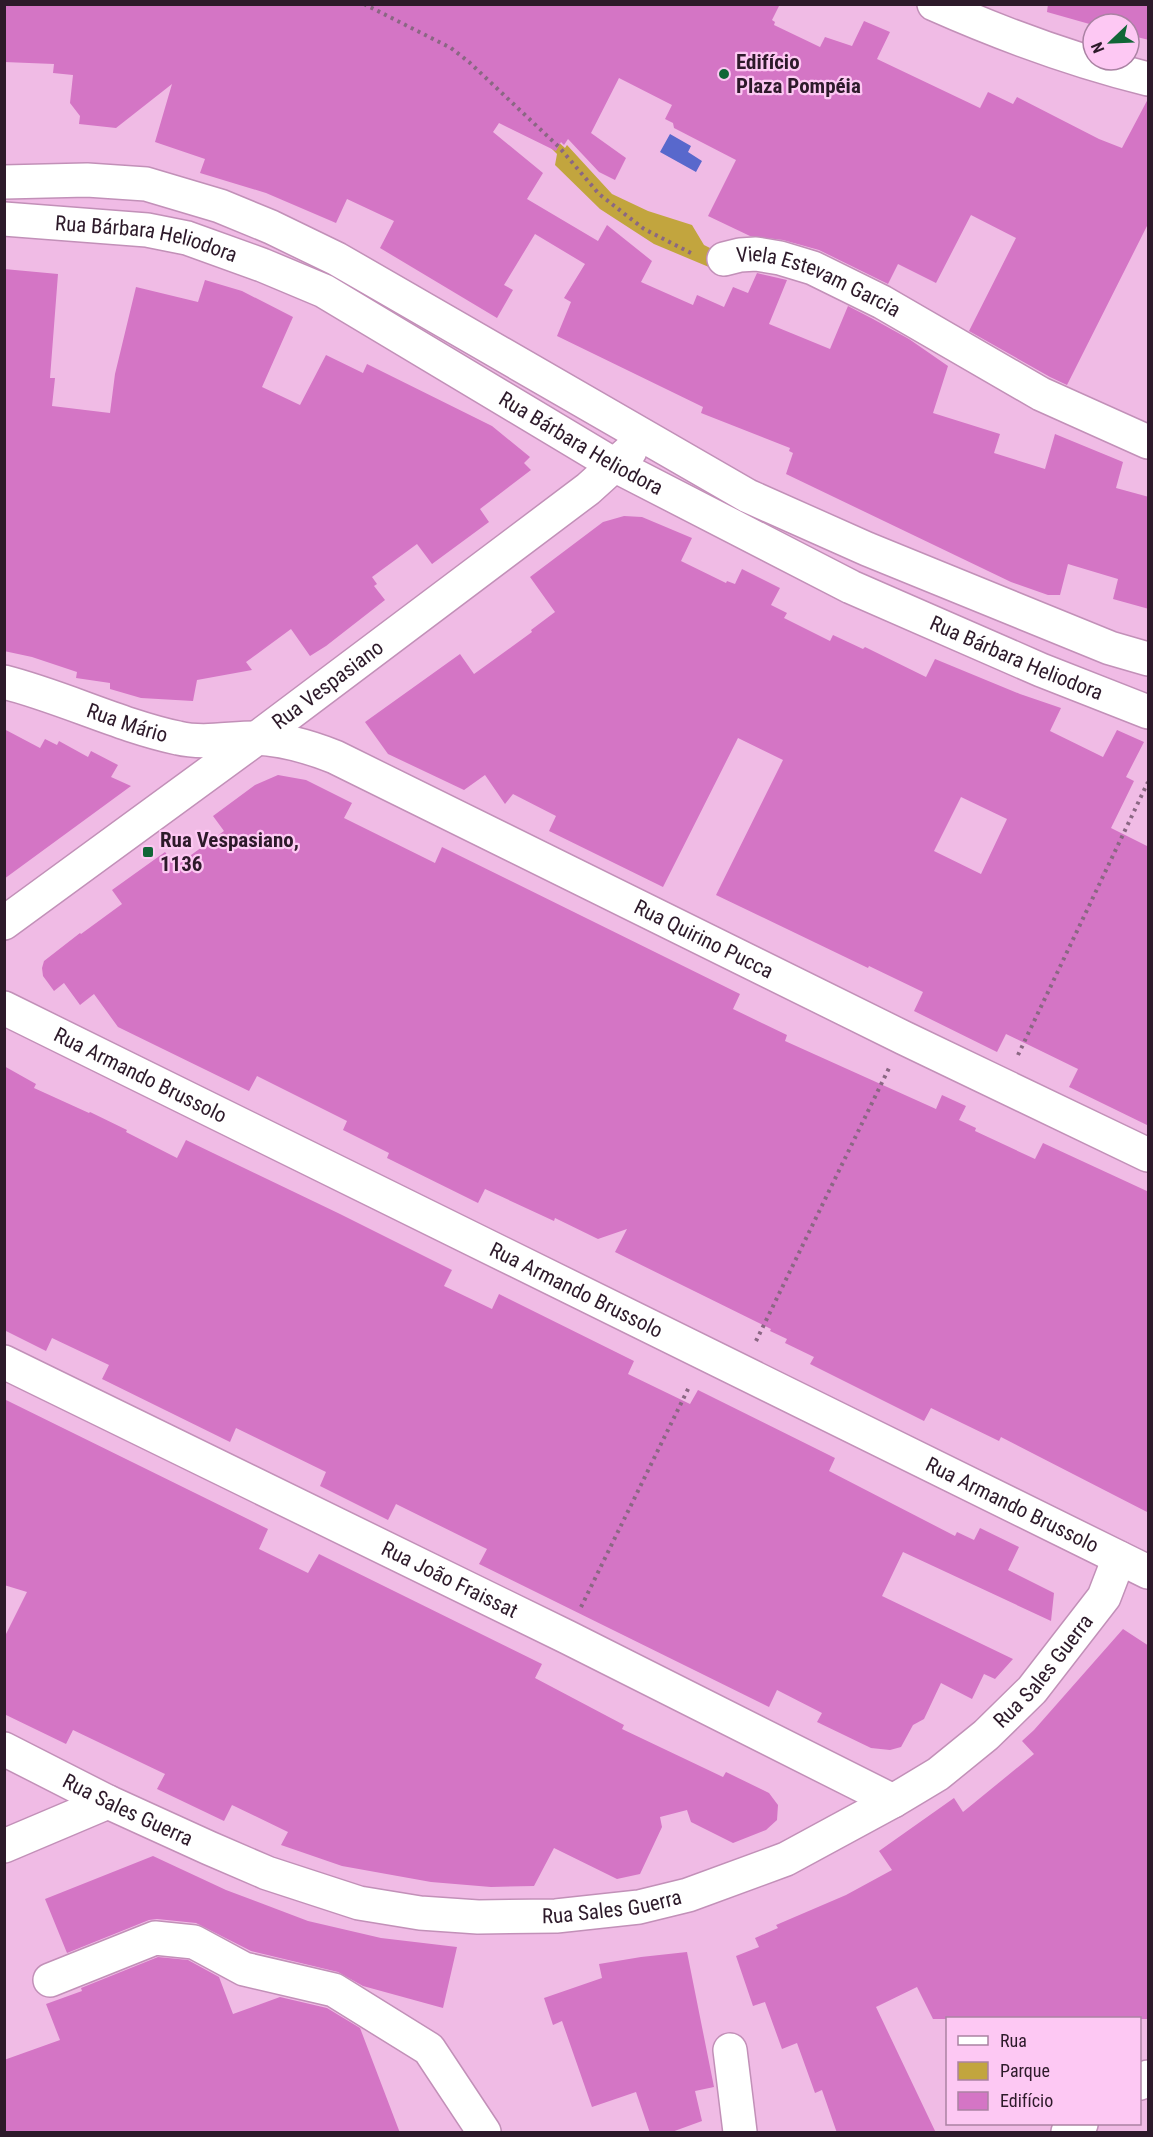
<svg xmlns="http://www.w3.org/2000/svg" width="1153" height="2137" font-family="'Roboto Condensed',sans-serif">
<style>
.green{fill:#c2a53e}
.water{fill:#5868cc}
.building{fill:#d475c5;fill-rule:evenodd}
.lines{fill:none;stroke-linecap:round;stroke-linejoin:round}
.minor-casing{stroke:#c290b8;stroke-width:36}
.path{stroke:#8a6783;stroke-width:4;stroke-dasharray:3 4.5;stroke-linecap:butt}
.minor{stroke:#fff;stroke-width:33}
.poi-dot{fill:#116637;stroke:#fdc8f3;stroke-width:2}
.labels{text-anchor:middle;stroke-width:4.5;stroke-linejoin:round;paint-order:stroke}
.poi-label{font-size:21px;font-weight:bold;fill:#2d1a2a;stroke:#fdc8f3;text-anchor:start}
.street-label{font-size:21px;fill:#2d1a2a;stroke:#fdc8f3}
</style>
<rect width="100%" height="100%" fill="#f0bbe5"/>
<!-- green -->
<path class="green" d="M426 23 565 148 567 145 612 194 648 211 692 225 704 245 720 253 716 270 654 244 600 209 555 165 557 154Z"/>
<!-- water -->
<path class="water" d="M670 134 691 146 688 152 702 161 696 172 660 152Z"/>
<!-- building -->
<path class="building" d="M4 4H780L772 20 775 22 774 25 820 47 825 37 852 46 864 21 890 32 877 59 980 108 988 92 1013 104 1017 97 1099 139 1122 148 1149 97V222L1067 385 1050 377 969 331 1016 238 971 215 936 283 898 264 888 284 819 250 783 240 750 236 708 216 736 160 674 128 673 123 665 119 672 105 619 78 591 133 626 158 615 180 599 172 568 139 564 145 561 142 556 151 499 123 493 132 543 173 527 199 598 241 607 225 652 261 641 282 693 305 697 295 724 307 733 287 748 293 757 273 787 280 769 324 830 349 848 306 873 319 909 339 948 366 933 413 1000 434 994 453 1045 469 1055 434 1123 462 1116 488 1149 497V609L1113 599 1118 579 1068 564 1060 595H1048L1011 582 786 474 793 453 789 451 790 448 701 413 703 407 557 336 571 302 564 298 585 264 535 234 504 285 513 290 497 318 380 248 394 221 347 199 336 223 266 193 200 173 205 159 155 142 172 84 116 128 79 124 80 116 70 103 73 75 53 73 54 64 4 62Z
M1048 4H1149V40L1129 35V24L1093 25 1047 12Z
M4 269 58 274 50 378H55L52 406 110 413 115 374 136 287 198 302 205 280 242 291 293 317 262 387 300 405 326 355 363 373 367 364 492 426 530 457 524 463 531 470 480 509 489 522 432 564 417 544 372 577 377 584 374 586 385 600 326 646 310 656 291 629 246 662 252 670 197 680 193 701 141 698 110 689V683L76 678 77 672 32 657 4 651Z
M624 516 642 517 692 538 681 561 726 583 727 581 735 584 742 569 780 588 771 605 787 613 784 618 830 641 833 635 863 649 865 647 926 677 935 659 1020 694 1061 708 1050 731 1103 757 1117 730 1144 742 1126 777 1134 781 1111 828 1149 847V1126L1069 1087 1078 1069 1006 1034 997 1052 914 1011 923 992 869 966 868 968 716 895 783 760 738 738 663 887 549 831 556 816 513 794 505 804 485 775 464 790 388 754 365 722 460 654 474 674 532 632 531 630 555 612 530 577 603 522ZM961 797 1007 819 981 874 934 851Z
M4 729 40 748 45 739 57 745 59 741 88 757 91 751 118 765 111 777 131 786 4 879Z
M278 775 306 780 352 803 344 818 435 863 442 847 740 994 733 1009 787 1035 785 1041 936 1109 942 1095 966 1106 959 1120 976 1128 975 1131 1035 1159 1043 1143 1149 1192V1513L1001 1437 999 1441 931 1408 924 1421 810 1364 814 1357 785 1343 787 1339 770 1331 771 1329 615 1252 627 1229 598 1239 555 1218 554 1221 485 1189 478 1203 387 1158 389 1153 343 1130 347 1121 257 1076 249 1091 118 1027 94 994 80 1005 64 983 54 991 43 976 42 968 44 961 80 933 81 934 122 904 112 890 165 852 176 866 224 831 213 816 255 785Z
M4 1066 36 1084 34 1088 89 1113 90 1112 127 1130 126 1132 177 1158 186 1140 340 1214 452 1270 444 1286 492 1309 499 1294 634 1361 628 1374 690 1404 698 1390 835 1458 829 1471 955 1536 957 1532 974 1540 980 1528 1019 1547 1008 1570 1054 1593 1051 1621 903 1552 882 1596 1013 1659 995 1679 984 1674 972 1699 941 1683 924 1719 913 1725 901 1747 890 1750 871 1748 817 1722 822 1713 777 1690 769 1707 479 1564 487 1549 396 1504 388 1520 320 1486 326 1472 236 1428 230 1442 102 1379 109 1365 52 1338 46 1351 4 1330Z
M4 1399 268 1529 259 1549 308 1573 319 1554 542 1664 535 1678 624 1725 622 1729 723 1777 726 1772 769 1793 778 1805 777 1820 766 1830 733 1843 691 1822 687 1810 660 1817 662 1827 640 1874 617 1879 554 1848 534 1886 491 1887 431 1882 342 1866 281 1845 288 1832 232 1805 224 1821 157 1789 165 1774 73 1730 66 1744 4 1714V1638L27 1592 4 1585Z
M1123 1629 1149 1646V2019H933L917 1987 876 2007 936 2133H837L822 2090 815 2093 797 2043 782 2049 765 2002 753 2006 736 1956 759 1947 755 1938 778 1928 776 1925 846 1895 892 1870 879 1851 954 1798 963 1812 1034 1754 1022 1741 1034 1730Z
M153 1856 226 1890 308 1921 381 1938 457 1947 443 2008 363 1986 338 1972 251 1951 196 1923 157 1919 149 1920 67 1953 45 1899Z
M687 1952 714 2087 695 2091 702 2121 669 2133H650L636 2092 592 2107 562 2021 553 2025 544 1998 602 1978 599 1964 641 1957Z
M158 1957 188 1960 219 1977 233 2014 280 1997 327 2008 360 2028 400 2133H4V2060L60 2040 46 2004 82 1991 81 1988Z"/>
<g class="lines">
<!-- minor casing -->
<g class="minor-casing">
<g id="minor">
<path d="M934 4C1004 35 1075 61 1148 79"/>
<path d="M4 182 87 180 146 184 220 206 271 227 337 259 748 496 867 549 1110 648 1148 659"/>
<path id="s1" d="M4 219 147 230 187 238 262 265 324 291 616 466 851 587 1041 670 1148 712"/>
<path id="s2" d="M724 259 740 255 756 254 780 258 813 268 882 302 1041 394 1148 442"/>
<path id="s3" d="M4 682C63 697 118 725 178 738 203 744 230 738 255 738 282 739 310 747 335 757L904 1038 1148 1155"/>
<path id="s4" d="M4 923 257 738 588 489 630 451"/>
<path id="s5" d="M4 1008 1148 1572"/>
<path id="s6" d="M4 1362 567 1637 893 1801"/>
<path id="s7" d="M4 1749 108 1802 209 1848 267 1873 359 1903 420 1913 478 1917 556 1916 639 1907 688 1895 786 1859 893 1801 938 1774 986 1735 1032 1690 1104 1597 1119 1558"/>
<path d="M4 1846 108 1802"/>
<path d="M50 1980 155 1938 194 1942 244 1969 334 1990 429 2049 484 2132"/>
<path d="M730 2050 740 2132"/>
<path d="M1140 2083 1148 2077"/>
<path d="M1068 2132 1081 2124"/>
</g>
</g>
<!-- path -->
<path class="path" d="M364 4 451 48 469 62 559 147 599 194 644 229 691 253
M1018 1055 1148 782
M756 1341 889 1068
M581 1607 690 1385"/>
<!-- minor -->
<use href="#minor" class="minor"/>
</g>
<!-- markers -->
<g class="poi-dot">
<circle cx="724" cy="74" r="6"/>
<rect x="142" y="846" width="12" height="12" rx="3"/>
</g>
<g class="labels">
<!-- poi labels -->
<g class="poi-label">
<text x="736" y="69">Edifício<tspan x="736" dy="24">Plaza Pompéia</tspan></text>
<text x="160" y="847">Rua Vespasiano,<tspan x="160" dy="24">1136</tspan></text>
</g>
<!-- street labels -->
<g class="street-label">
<text dy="7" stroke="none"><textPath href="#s1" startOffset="144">Rua Bárbara Heliodora</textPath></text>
<text dy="7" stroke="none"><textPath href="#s2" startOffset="100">Viela Estevam Garcia</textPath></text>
<text dy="7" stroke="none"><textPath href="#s1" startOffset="630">Rua Bárbara Heliodora</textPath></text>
<text dy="7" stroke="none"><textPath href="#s1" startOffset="1116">Rua Bárbara Heliodora</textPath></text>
<text dy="7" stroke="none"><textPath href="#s4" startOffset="402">Rua Vespasiano</textPath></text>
<text dy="7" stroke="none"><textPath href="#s3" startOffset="130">Rua Mário</textPath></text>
<text dy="7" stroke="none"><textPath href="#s3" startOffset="754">Rua Quirino Pucca</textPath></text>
<text dy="7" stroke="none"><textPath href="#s5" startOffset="152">Rua Armando Brussolo</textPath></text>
<text dy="7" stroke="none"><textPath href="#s5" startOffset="638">Rua Armando Brussolo</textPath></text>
<text dy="7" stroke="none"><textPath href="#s5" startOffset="1124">Rua Armando Brussolo</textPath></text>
<text dy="7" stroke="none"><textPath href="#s6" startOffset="496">Rua João Fraissat</textPath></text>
<text dy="7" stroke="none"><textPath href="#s7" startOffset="1146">Rua Sales Guerra</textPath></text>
<text dy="7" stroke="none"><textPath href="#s7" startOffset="138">Rua Sales Guerra</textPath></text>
<text dy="7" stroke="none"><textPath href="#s7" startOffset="642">Rua Sales Guerra</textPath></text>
</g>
</g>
<!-- border -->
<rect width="1153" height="2137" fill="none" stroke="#2d1a2a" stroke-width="12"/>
<!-- legend -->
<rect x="946" y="2017" width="195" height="108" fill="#fdc8f3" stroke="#aa82a3" stroke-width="1.5"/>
<rect x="958" y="2036" width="30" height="9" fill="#ffffff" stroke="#aa82a3" stroke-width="1.5"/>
<text x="1000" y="2047" font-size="18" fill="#2d1a2a">Rua</text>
<rect x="958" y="2062" width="30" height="18" fill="#c2a53e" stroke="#aa82a3" stroke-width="1.5"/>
<text x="1000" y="2077" font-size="18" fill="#2d1a2a">Parque</text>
<rect x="958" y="2092" width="30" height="18" fill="#d475c5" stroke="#aa82a3" stroke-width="1.5"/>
<text x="1000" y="2107" font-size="18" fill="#2d1a2a">Edifício</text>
<!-- north arrow -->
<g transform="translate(1111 42) rotate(247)"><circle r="28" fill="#fdc8f3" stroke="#aa82a3" stroke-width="1.5"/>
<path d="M0-4.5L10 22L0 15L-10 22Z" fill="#116637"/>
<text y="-9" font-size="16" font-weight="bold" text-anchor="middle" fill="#2d1a2a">N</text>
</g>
</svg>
